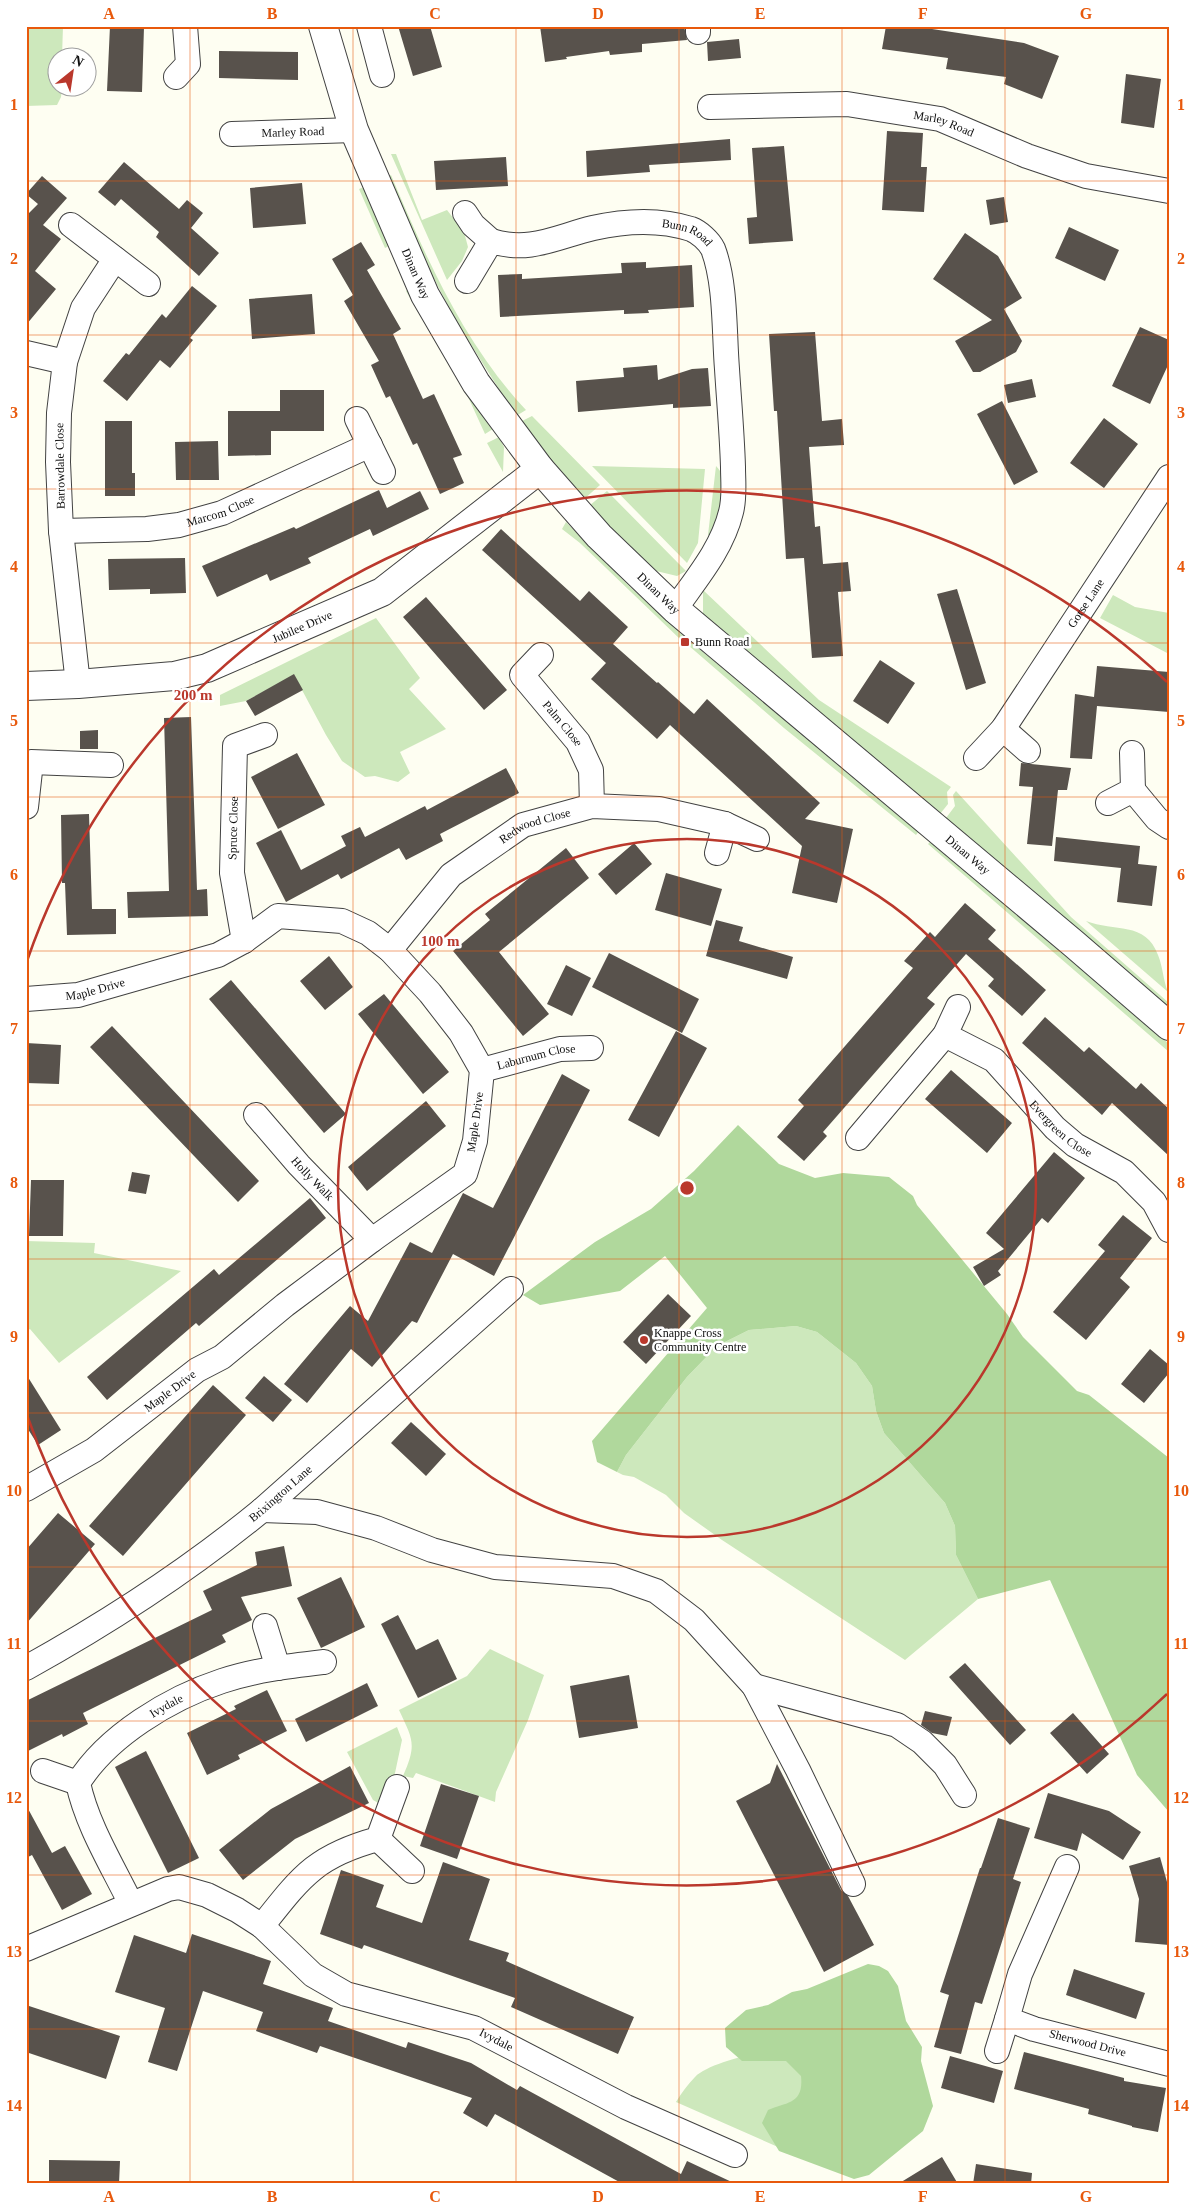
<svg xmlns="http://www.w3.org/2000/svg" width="1195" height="2210" font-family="Georgia,serif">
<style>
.green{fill:#cde8bc}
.forest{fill:#b0d89c}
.building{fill:#58524c}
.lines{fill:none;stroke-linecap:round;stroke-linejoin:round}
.minor-casing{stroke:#424242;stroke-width:26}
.tertiary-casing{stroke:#424242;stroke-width:30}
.minor{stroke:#fff;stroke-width:24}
.tertiary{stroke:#fff;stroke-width:28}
.grid{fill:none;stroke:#e8590c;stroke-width:1;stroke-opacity:0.55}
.ring{fill:none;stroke:#ba382c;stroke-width:2.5}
.poi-dot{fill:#ba382c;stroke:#fff;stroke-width:2}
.labels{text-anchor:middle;stroke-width:5;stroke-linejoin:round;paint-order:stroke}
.street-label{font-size:12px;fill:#0f0f0f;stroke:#fff}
.poi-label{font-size:12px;fill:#0f0f0f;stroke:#fff;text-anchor:start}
.centre{fill:#ba382c;stroke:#fff;stroke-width:2.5}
.ring-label{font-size:15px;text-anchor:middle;font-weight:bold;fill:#ba382c;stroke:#fff;stroke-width:5;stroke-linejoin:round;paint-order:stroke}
.neatline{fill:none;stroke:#e8590c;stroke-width:2}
.grid-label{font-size:16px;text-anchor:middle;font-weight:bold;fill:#e8590c}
</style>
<rect width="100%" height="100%" fill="#fefef2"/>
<!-- green -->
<path class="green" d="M26 26H63L62 57 58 58V88H62L61 97 57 105 26 106Z
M391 154H396L422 220 447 210 464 232 468 247 462 261 447 280Z
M391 175C426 258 464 344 526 410L516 416 456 321 412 236 387 177Z
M364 187 389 246 385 248 359 189Z
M409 289 443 352 493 429 485 434 469 399 406 291Z
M532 416 600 485 583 500 520 422Z
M499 437 504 447 503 472 487 443Z
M592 466 705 469 698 543 687 563Z
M716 466C733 482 718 516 713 536L708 535Z
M607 491 686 571 677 576 652 570 589 506Z
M566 522 629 586 684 636 681 640 580 543 562 529Z
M703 590 819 700 951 787 947 792 948 804 940 814 829 725 712 625 703 614Z
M1113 595 1135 607 1169 613V654L1100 618Z
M376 618 420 678 409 689 446 729 400 752 410 773 398 782 375 776 365 777 342 761 326 735 294 675 246 701 220 706V695Z
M691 642 919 831 916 835 784 728 688 645Z
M956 791 1071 917 1169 1003V1010L946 818 955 806 953 795Z
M931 841 1169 1044V1052L928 844Z
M1086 921C1114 932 1146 921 1158 955 1163 967 1163 980 1168 992Z
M26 1241 95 1243 94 1253 181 1271 59 1363 30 1329 26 1331Z
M796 1326 817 1332 856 1363 872 1386 876 1411 884 1433 945 1503 955 1526 956 1555 978 1599 905 1660 722 1540 684 1513 666 1495 634 1477 623 1475 617 1472 626 1455 687 1377 717 1346 749 1330Z
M490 1649 544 1675 528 1720 496 1792 495 1802 416 1773 413 1778 403 1776C417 1744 413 1740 399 1710L467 1676Z
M397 1727 402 1740 395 1773 382 1805 373 1800 347 1752Z
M809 2043 794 2154 676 2102C681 2094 687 2085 695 2077 713 2059 782 2048 809 2043Z"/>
<!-- forest -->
<path class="forest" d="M738 1125 779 1164 815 1178 843 1173 889 1177 913 1196 917 1205 1007 1314 1023 1337 1077 1391 1089 1395 1169 1458V1812L1137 1775 1050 1580 978 1599 956 1555 955 1526 945 1503 884 1433 876 1411 872 1386 856 1363 817 1332 796 1326 749 1330 717 1346 687 1377 626 1455 617 1472 597 1462 592 1441 707 1308 665 1256 620 1291 540 1305 523 1295 595 1242 651 1209 694 1171Z
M868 1964 879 1966 888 1971 898 1986 906 2021 922 2047 921 2061 933 2106 923 2131 869 2175 854 2179 779 2151 762 2123 768 2110C787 2102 804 2104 801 2076L786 2061H742L726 2047 725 2028 746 2010 768 2005 792 1992 807 1989Z"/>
<!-- building -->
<path class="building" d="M110 26 144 27 142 92 107 91Z
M398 26H430L442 67 413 76Z
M540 26H563V29L588 26H684L687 40 642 44V52L610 55 609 51 566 57 567 59 545 62Z
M886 26H932V29L1024 43 1059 56 1042 99 1004 84 1006 77 946 69 948 58 882 49Z
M739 39 741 58 708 61 707 42Z
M219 51 298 52V80L219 78Z
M1126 74 1161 79 1154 128 1121 123Z
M887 131 923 133 921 167H927L924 212 882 210Z
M730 139 731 160 649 165 650 172 587 177 586 151Z
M784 146 793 241 749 244 747 218 757 217 752 148Z
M506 157 508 186 436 190 434 161Z
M124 162 179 209 187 200 203 213 191 228 219 253 199 276 156 237 159 232 121 199 115 206 98 192Z
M42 176 67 198 43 225 61 239 35 271 56 289 26 325V211L29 213 38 204 26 194Z
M302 183 306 224 253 228 250 188Z
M1004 197 1008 222 990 225 986 200Z
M1069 227 1119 250 1105 281 1055 258Z
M965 233 998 256 1022 298 1004 309 1022 341 1016 352 980 372H973L955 341 992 320 933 279Z
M361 242 375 265 367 270 401 329 393 334 423 399 434 394 462 455 453 458 464 483 440 494 417 443 413 445 390 396 386 398 371 365 379 361 344 301 353 295 332 259Z
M646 262V268L692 265 694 307 648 310 649 313 624 314V310L500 317 498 275 522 274V279L622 273 621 263Z
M192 286 217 306 190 338 193 340 170 368 160 360 127 401 103 381 126 353 129 355 162 314 166 318Z
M312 294 315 334 252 339 249 299Z
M1140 327 1169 340V363L1150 404 1112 386Z
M815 332 822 421 842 419 844 445 809 447 815 527 820 526 823 564 848 562 851 591 838 592 843 656 812 658 804 558 786 559 777 411H774L769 334Z
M657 365 658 380 692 369 708 368 711 406 673 408V404L578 412 576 381 624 377 623 368Z
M1032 379 1036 397 1008 403 1004 385Z
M280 390H324V431H271V455L228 456V411H280Z
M1002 401 1038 472 1014 485 977 414Z
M1104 418 1138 444 1104 488 1070 463Z
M105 421H132V473H135V496H105Z
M218 441 219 480H176L175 442Z
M379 490 387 508 420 491 429 509 373 536 370 529 308 558 311 563 270 581 267 574 217 597 202 566 294 527 296 529Z
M501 529 580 601 589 591 628 627 613 644 657 683 658 682 694 714 707 699 820 803 805 819 853 829 837 903 792 893 802 846 670 725 657 739 591 679 606 663 482 550Z
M185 558 186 593 150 594V589L109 590 108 559Z
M957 589 986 683 966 690 937 594Z
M426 597 507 690 484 710 403 617Z
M880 660 915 683 888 724 853 701Z
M1097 666 1169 672V712L1097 706 1092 759 1070 758 1075 694 1094 697Z
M294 674 303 690 255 716 246 701Z
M191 717 197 890 207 889 208 916 128 918 127 892 169 891 164 718Z
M98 730V749H80V731Z
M297 753 325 805 278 829 251 777Z
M1021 763 1071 768 1067 790H1058L1052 846 1027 844 1033 787 1019 786Z
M506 768 519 793 440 834 443 841 406 860 399 848 341 879 338 874 286 902 256 843 281 830 301 870 346 846 341 836 360 827 365 837 425 806 427 810Z
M89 814 92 909H116V934L67 935 65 883H62L61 815Z
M1056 837 1140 846 1138 864 1157 866 1152 906 1117 902 1121 868 1054 861Z
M634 843 652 864 616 895 598 874Z
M566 848 589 878 499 952 549 1014 523 1036 453 951 490 920 485 914Z
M666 873 722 889 711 926 655 910Z
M965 903 996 930 988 939 1046 990 1022 1016 988 986 994 979 966 954 927 998 935 1004 823 1132 827 1136 804 1161 777 1137 804 1106 798 1100 913 968 904 961 930 932 935 937Z
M716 920 743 927 739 941 793 957 787 979 706 956Z
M609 953 699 999 682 1033 592 987Z
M329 956 353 987 325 1010 300 981Z
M566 965 591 978 572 1016 547 1004Z
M231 980 346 1114 324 1133 209 999Z
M384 994 449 1072 423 1094 358 1014Z
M1045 1017 1084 1052 1089 1047 1136 1089 1141 1083 1169 1109V1156L1112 1103 1102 1115 1022 1043Z
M112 1026 259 1181 238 1202 90 1047Z
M676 1031 707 1048 659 1137 628 1120Z
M26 1043 61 1045 59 1084 26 1083Z
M951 1070 1012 1123 987 1153 925 1099Z
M562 1074 590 1090 494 1276 453 1254 417 1323 412 1321 372 1367 351 1349 307 1403 284 1384 350 1306 368 1321 410 1242 432 1253 463 1193 493 1208Z
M426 1101 446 1126 367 1191 348 1167Z
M1054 1152 1085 1178 1048 1223 1042 1218 998 1271 1001 1275 984 1286 973 1267 1004 1249 986 1233Z
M132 1172 150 1175 146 1194 128 1191Z
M31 1180H64L63 1236H29Z
M310 1198 326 1218 199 1326 196 1323 107 1400 87 1377 214 1269 219 1275Z
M1123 1215 1152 1238 1120 1278 1130 1287 1086 1340 1053 1312 1105 1251 1098 1245Z
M668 1294 691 1316 646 1364 623 1342Z
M1150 1349 1169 1365V1373L1144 1403 1121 1384Z
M26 1374 61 1430 38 1445 26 1426Z
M264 1376 292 1400 273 1422 245 1398Z
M213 1385 246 1415 123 1556 89 1526Z
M411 1422 446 1454 426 1476 391 1443Z
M58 1513 95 1544 26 1624V1550Z
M284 1546 292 1586 241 1597 252 1620 222 1635 226 1642 83 1713 88 1724 63 1737 62 1734 26 1752V1701L212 1610 203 1591 257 1565 255 1552Z
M341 1577 365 1627 321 1648 297 1598Z
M398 1615 416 1650 438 1639 457 1679 418 1698 381 1624Z
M965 1663 1026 1730 1010 1745 949 1677Z
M629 1675 638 1728 579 1738 570 1686Z
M367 1683 378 1706 306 1742 295 1719Z
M267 1690 287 1731 238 1755 240 1759 207 1775 187 1733 236 1709 234 1706Z
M925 1711 952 1717 947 1736 932 1733 921 1725Z
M1073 1713 1109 1754 1087 1774 1050 1733Z
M146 1751 199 1858 168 1873 115 1767Z
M777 1764 841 1890 848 1896 874 1945 824 1972 736 1801 770 1783Z
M350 1766 369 1803 295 1839 243 1880 219 1850 271 1809Z
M441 1784 479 1796 457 1859 420 1846Z
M1048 1793 1109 1811 1141 1832 1123 1860 1082 1833 1077 1851 1034 1838Z
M26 1805 52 1853 65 1846 92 1894 62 1910 32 1855 26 1858Z
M998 1818 1030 1828 1013 1879 1021 1882 982 2004 975 2002 961 2054 934 2047 949 1995 940 1992 980 1868H981Z
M1160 1857 1169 1889V1945L1135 1942 1139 1899 1129 1866Z
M443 1862 490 1879 469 1940 509 1953 506 1961 634 2017 618 2054 511 2007 515 1998 364 1945 362 1949 320 1934 341 1870 384 1885 376 1907 422 1923Z
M192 1934 271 1961 263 1984 333 2008 328 2021 406 2048 408 2042 471 2063 517 2090 520 2086 681 2174 687 2161 736 2184H623L495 2114 487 2127 463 2113 472 2098 320 2046 317 2053 256 2031 263 2012 203 1991 177 2071 148 2062 165 2008 115 1992 134 1935 186 1953Z
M1074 1969 1145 1993 1136 2019 1066 1995Z
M26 2005 120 2036 106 2079 26 2052Z
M1024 2052 1124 2078V2081L1166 2088 1158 2132 1132 2127V2126L1088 2114 1089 2109 1014 2089Z
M950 2056 1003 2071 994 2103 941 2088Z
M942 2157 958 2184H898Z
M49 2160 120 2161 119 2184H49Z
M976 2164 1032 2173 1031 2184H973Z"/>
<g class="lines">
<!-- minor casing -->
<g class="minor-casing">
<g id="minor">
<path d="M369 26 382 75"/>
<path d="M698 26V32"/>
<path d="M176 77 188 64 185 26"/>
<path id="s1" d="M710 107 847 104 940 119 1027 156 1086 176 1169 191"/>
<path id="s2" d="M232 134 354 130"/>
<path d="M465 213 473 225 491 241"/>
<path d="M71 225 148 284"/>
<path id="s3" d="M467 281 491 241C530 253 556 237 593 228 624 221 660 219 691 229 699 232 709 241 713 249 726 283 724 332 727 369 729 401 732 434 733 467 733 482 735 497 731 512 722 549 696 579 675 609"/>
<path d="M26 353 65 362"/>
<path d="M357 419 383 472"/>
<path id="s4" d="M61 531 147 529 179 525 222 513 370 445"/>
<path id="s5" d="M541 655 522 675 578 742 591 770 592 806"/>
<path d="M78 684 61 531 58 462 59 413 65 362 83 308 115 259"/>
<path d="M1003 729 1028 751"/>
<path id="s6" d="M976 758 1003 729 1169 477"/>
<path d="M1133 790 1157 819 1169 827"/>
<path d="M1108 803 1133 790 1132 753"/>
<path d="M26 807 31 762 111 765"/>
<path d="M717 853 725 824"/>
<path id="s7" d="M244 941 232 873 235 746 265 735"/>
<path id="s8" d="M390 950 451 875 523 825 592 806 659 809 725 824 757 839"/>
<path id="s9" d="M26 999 78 995 218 955 244 941 278 916 342 921 368 933 390 950 430 993 461 1033 482 1070 475 1141 465 1174 372 1240 285 1305 222 1357 197 1370 94 1450 26 1489"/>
<path id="s10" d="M958 1007 945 1035 994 1060 1055 1128 1075 1145 1124 1172 1154 1202 1169 1230"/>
<path id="s11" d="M482 1070 560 1049 591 1048"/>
<path id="s12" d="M256 1115 299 1165 372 1240"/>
<path d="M858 1138 945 1035"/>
<path d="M262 1510 317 1512 376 1528 432 1550 495 1567 613 1576 656 1591 694 1620 754 1686 798 1770 853 1884"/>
<path d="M265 1626 278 1668"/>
<path id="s13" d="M26 1668C109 1622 189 1570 262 1510L511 1289"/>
<path d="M754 1686 897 1725 922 1742 945 1765 964 1795"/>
<path d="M43 1771 78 1783"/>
<path d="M378 1839 412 1871"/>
<path id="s14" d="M1067 1867 1020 1974 1007 2019 1034 2029 1169 2064"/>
<path id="s15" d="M131 1904C112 1865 87 1825 78 1783 107 1736 170 1698 222 1681 255 1670 290 1666 324 1662"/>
<path d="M262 1926C301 1877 315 1856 378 1839L397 1787"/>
<path id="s16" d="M26 1949 168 1889 179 1887 207 1895 237 1910 262 1926 313 1975 346 1994 474 2028 626 2107 735 2155"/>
<path d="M997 2051 1007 2019"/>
</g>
</g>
<!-- tertiary casing -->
<g class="tertiary-casing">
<g id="tertiary">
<path id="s17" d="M323 26 354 130 425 295 476 383 540 469 599 536 675 609 1074 944 1169 1026"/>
<path id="s18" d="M26 686 78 684 174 676 207 668 382 592 540 469"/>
</g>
</g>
<!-- minor -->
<use href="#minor" class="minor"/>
<!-- tertiary -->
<use href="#tertiary" class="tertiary"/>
</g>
<!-- grid -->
<path class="grid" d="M190 26V2184M353 26V2184M516 26V2184M679 26V2184M842 26V2184M1005 26V2184M26 181H1169M26 335H1169M26 489H1169M26 643H1169M26 797H1169M26 951H1169M26 1105H1169M26 1259H1169M26 1413H1169M26 1567H1169M26 1721H1169M26 1875H1169M26 2029H1169"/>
<!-- distance rings -->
<g class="ring">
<circle cx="687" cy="1188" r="349"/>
<path d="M1167 1694A698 698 0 0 1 27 1415M27 961A698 698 0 0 1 1167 682"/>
</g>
<!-- markers -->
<g class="poi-dot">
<rect x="680" y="637" width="10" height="10" rx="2.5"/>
<circle cx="644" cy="1340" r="5"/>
</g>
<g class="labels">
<!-- street labels -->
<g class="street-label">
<text dy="4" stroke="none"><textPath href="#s1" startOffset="236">Marley Road</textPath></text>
<text dy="4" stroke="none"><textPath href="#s2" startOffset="61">Marley Road</textPath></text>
<text dy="4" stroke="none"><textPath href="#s3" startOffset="248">Bunn Road</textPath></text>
<text dy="4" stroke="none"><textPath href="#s17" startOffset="265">Dinan Way</textPath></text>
<text transform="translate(60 466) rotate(-91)" y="4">Barrowdale Close</text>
<text dy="4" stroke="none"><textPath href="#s4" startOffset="162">Marcom Close</textPath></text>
<text dy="4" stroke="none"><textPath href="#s17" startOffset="669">Dinan Way</textPath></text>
<text dy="4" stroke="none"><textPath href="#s6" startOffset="190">Gorse Lane</textPath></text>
<text dy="4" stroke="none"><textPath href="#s18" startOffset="286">Jubilee Drive</textPath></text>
<text dy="4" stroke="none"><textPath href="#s5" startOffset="91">Palm Close</textPath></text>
<text dy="4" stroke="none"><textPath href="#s8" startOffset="195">Redwood Close</textPath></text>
<text dy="4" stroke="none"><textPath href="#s7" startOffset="114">Spruce Close</textPath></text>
<text dy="4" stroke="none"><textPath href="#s17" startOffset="1074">Dinan Way</textPath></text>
<text dy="4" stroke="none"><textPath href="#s9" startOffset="70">Maple Drive</textPath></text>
<text dy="4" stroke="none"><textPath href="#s11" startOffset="56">Laburnum Close</textPath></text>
<text transform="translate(475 1122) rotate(-82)" y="4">Maple Drive</text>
<text dy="4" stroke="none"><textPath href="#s10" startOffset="182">Evergreen Close</textPath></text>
<text dy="4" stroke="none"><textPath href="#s12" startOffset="85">Holly Walk</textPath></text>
<text transform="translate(170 1391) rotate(-37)" y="4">Maple Drive</text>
<text dy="4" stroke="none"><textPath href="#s13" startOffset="309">Brixington Lane</textPath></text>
<text dy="4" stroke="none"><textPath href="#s15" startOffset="251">Ivydale</textPath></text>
<text dy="4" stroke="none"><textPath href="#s16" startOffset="524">Ivydale</textPath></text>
<text dy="4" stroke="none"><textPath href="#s14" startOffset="248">Sherwood Drive</textPath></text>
</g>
<!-- poi labels -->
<g class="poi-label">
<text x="695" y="646">Bunn Road</text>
<text x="654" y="1337">Knappe Cross<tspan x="654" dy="14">Community Centre</tspan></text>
</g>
</g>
<circle cx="687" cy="1188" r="8" class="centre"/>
<g class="ring-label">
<text x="193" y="700">200 m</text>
<text x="440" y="946">100 m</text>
</g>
<!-- border -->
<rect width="1195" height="2210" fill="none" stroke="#ffffff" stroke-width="55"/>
<!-- north arrow -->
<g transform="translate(72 72) rotate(30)"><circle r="24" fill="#ffffff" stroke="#9f9f9f"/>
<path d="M0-4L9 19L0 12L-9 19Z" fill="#ba382c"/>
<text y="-8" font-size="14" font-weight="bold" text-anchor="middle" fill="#0f0f0f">N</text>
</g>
<rect x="28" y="28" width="1140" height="2154" class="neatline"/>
<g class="grid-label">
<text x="109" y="19">A</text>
<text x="272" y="19">B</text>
<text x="435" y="19">C</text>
<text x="598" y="19">D</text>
<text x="760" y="19">E</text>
<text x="923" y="19">F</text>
<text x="1086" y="19">G</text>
<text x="14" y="110">1</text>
<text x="1181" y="110">1</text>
<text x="14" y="264">2</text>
<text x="1181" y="264">2</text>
<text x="14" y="418">3</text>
<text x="1181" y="418">3</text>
<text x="14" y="572">4</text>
<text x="1181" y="572">4</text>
<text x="14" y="726">5</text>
<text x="1181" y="726">5</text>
<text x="14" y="880">6</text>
<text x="1181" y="880">6</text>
<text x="14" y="1034">7</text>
<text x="1181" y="1034">7</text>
<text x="14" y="1188">8</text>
<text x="1181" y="1188">8</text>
<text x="14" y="1342">9</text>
<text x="1181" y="1342">9</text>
<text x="14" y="1496">10</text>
<text x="1181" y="1496">10</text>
<text x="14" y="1649">11</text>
<text x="1181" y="1649">11</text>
<text x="14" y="1803">12</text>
<text x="1181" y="1803">12</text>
<text x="14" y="1957">13</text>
<text x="1181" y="1957">13</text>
<text x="14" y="2111">14</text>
<text x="1181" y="2111">14</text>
<text x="109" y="2202">A</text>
<text x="272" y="2202">B</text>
<text x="435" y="2202">C</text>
<text x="598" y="2202">D</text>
<text x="760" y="2202">E</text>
<text x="923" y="2202">F</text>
<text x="1086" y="2202">G</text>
</g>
</svg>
